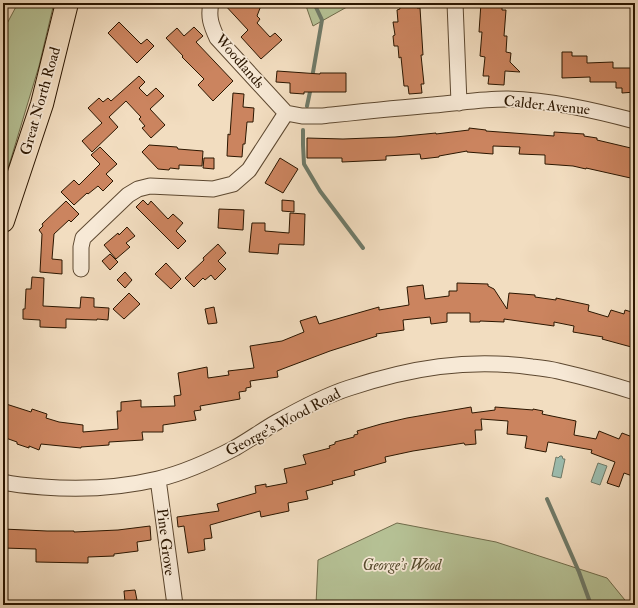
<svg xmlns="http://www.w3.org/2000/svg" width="638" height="608" font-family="'IM FELL Double Pica',serif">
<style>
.green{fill:#b6c296;stroke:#706c4b}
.water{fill:#9cbcae;stroke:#6f7a68}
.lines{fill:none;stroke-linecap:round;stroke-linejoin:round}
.stream{stroke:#6f7a68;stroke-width:4}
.building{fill:#cb845f;stroke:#2b1600}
.street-casing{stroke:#5d4830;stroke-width:17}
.primary-casing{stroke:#2b1600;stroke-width:24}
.street{stroke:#f7e9d6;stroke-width:15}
.primary{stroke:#f2ddc0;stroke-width:22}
.labels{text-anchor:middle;stroke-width:3.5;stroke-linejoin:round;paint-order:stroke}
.street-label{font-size:15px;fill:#2b1600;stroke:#f7e9d6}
.park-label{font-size:15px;font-style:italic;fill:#554a2d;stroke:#f7e9d6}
</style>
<rect width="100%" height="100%" fill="#f2ddc0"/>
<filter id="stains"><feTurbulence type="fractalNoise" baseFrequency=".005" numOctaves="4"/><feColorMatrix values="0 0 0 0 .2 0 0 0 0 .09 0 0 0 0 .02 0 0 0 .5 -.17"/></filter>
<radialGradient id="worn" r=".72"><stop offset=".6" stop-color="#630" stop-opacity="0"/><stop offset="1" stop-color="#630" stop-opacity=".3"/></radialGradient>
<!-- green -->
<path class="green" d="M18 3H54L39 66 3 185V31Z
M305 3H354L313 26Z
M397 523 496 542 607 578 629 605H316L318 560Z"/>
<!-- water -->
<path class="water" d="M560 456H562L563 459H565L561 478 552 476 556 457 558 458Z
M598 463 607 466 600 485 591 482Z"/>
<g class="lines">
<!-- stream -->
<path class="stream" d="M312 78 322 20 314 3
M307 106 311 87
M303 130V145L304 164 320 191 363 248
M547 499 579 572 591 605"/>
</g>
<!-- building -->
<path class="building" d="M223 3H249L253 7 258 3H262L257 16 260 19 257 23 270 37 275 33 282 40 261 59 241 37 248 30Z
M407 3H417V8H420L423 55H421L424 84H421L422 93 409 94 408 86H404L401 57 399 58 398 46H394L393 36 395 35 393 22H398L397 10 400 9 399 4Z
M481 3H502V10H506L504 36H507L506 52 511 53 510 62 520 72 505 71 504 85 488 84 489 76H483L485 57 480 56 482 32H479Z
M119 22 141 44 147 39 154 46 137 63 108 33Z
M194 27 203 36 196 42 233 81 213 101 198 85 204 79 182 57 183 56 166 38 177 28 184 36Z
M562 52H572V56H587V63L613 62V68H635V92L622 93V88H616V82H590V77L562 78Z
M277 71 320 74V73H346V92H304V94L290 93V83L276 82Z
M139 76 145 82 139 88 147 96 156 88 164 96 150 109 165 125 151 138 142 128 145 126 139 119 141 117 126 101 109 117 118 127 92 152 82 141 102 123 88 108 99 98 103 102 108 98 111 101Z
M233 93 244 94 243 107 254 108 253 122H247L245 144H243L242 157 227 156 228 134 230 135Z
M469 128 486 130V131L554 136V132L584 134V136L597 138V140L635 149V179L586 168V169L573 166 545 164V155L519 154 520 147 493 146V154L467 152V151L439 156V157L421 159 420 154 386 156V160L342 162V158H307V138L343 139 395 137 436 133V134L469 130Z
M149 145 177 147 178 149 203 151 202 166 179 165V169L170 168 169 170 158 169 142 152Z
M100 147 117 164 106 174 113 181 103 191 98 186 88 194 87 193 74 205 61 192 74 180 79 185 100 164 91 155Z
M204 158H214V169L203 168Z
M280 158 298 169 283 193 265 183Z
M143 200 148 205 151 201 168 219 173 214 183 223 176 231 186 241 178 249 136 207Z
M282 200 294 201V212L282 211Z
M66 201 79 214 71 222 69 220 54 234 52 259 62 260V274L40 272 42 234 39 230 43 226 42 224Z
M219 209 244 210 243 230 218 228Z
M290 213 305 214 304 245 279 244 278 254 249 252 252 223H265V231L289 233Z
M127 227 135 236 126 243 130 247 116 259 104 245 118 233 119 235Z
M218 244 226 253 218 261 226 269 215 280 211 275 205 280 203 278 194 287 185 278 204 260 203 258Z
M110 254 118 262 110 270 102 261Z
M166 263 181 279 171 289 155 274Z
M125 272 132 280 125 288 117 280Z
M32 277 44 278 43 306 80 308 81 297 94 298V307L109 308 108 320 97 319V320L66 319V328L40 327V320L23 319V309H25L26 289H31Z
M457 283 488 284V286L494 289 507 309 509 293 535 295V297L556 300V298L589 305 588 311 608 317 611 310 624 314 625 310 635 313V348L602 339 603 337 573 332 574 326 554 322V326L504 319V322L480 321V322H470V313H447V322L431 324 430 317 403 320 404 330 376 334 377 336 330 351 277 371 278 377 250 381 251 387 246 388V391L239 392 240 399 200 406 201 410 194 411 196 420 163 425V432H142L143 440 109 442V445L81 447V448L41 444 39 450 29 446V448L17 444V442L3 437V403L31 412 32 409 47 414 46 418 59 422 83 425V432L118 429 117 411H121V402L141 400V407L175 406 174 396 181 395 178 373 207 367 208 378 229 375 228 371 254 368 250 346 282 341 304 332 300 321 316 316 319 324 379 307V310L409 305 407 287 423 285 425 299 449 296V291H457Z
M129 293 140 304 124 319 113 309Z
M214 307 217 323 208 324 205 309Z
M471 407 472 413 495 410V407L533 410V409L543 411 542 414 576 421 574 435 596 439 599 431 619 439 622 433 635 438V477L624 473 619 487 607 483 615 462 591 453 592 450 548 442 546 452 525 448 527 436 507 434 508 421 481 419 482 430H475L476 444 465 445 464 443 413 451 385 457 386 462 354 471 355 475 332 481 333 484 306 491 308 499 288 503 289 511 261 517 260 511 210 525 212 538 204 539 205 550 188 553 184 526 178 527 177 517 219 511 217 504 256 493 255 486 266 484V487L287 483 284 469 306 464 303 455 330 448 329 446 335 444V442L354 437V435L358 434 357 431 381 424 407 418Z
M150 526 151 540 137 542 138 551 114 554V556L88 557V563L36 562V549L3 548V529L47 531H74V532L118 530Z
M135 590 137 600 125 602 124 591Z"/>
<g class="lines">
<!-- street casing -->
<g class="street-casing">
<path id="street" d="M211 3C208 17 211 25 217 38L286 113
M455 3 459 103
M286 113 302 116H321C359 112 396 108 433 105 458 103 482 99 506 99 550 100 593 110 635 121
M81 269V247L83 238 128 195 138 189 150 186 213 189 233 184 249 170 286 113
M158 479 175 605
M3 482C16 485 29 486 43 487 81 490 120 488 158 479 183 473 212 460 235 448 249 440 263 430 277 422 300 409 324 396 349 388 410 368 468 358 532 367 541 368 550 369 558 371 584 377 610 384 635 392"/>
</g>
<!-- primary casing -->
<g class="primary-casing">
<path id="primary" d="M3 221 42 104 67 3"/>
</g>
<!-- street -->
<use href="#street" class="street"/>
<!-- primary -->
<use href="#primary" class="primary"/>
</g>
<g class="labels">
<!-- street labels -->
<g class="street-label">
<text transform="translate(240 61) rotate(49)" y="5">Woodlands</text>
<text transform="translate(40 101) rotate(-74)" y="5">Great North Road</text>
<text transform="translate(547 105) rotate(6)" y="5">Calder Avenue</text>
<text transform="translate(283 422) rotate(-28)" y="5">George's Wood Road</text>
<text transform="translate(166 542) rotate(83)" y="5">Pine Grove</text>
</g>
<!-- park labels -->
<g class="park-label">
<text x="402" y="570">George's Wood</text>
</g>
</g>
<!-- margin -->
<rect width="638" height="608" fill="none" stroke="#f2ddc0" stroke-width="16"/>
<rect x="4" y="4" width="630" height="600" fill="none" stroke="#2b1600" stroke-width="2"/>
<rect x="8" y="8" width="622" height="592" fill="none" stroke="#2b1600"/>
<rect width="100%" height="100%" filter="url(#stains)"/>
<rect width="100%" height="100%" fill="url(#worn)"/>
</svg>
